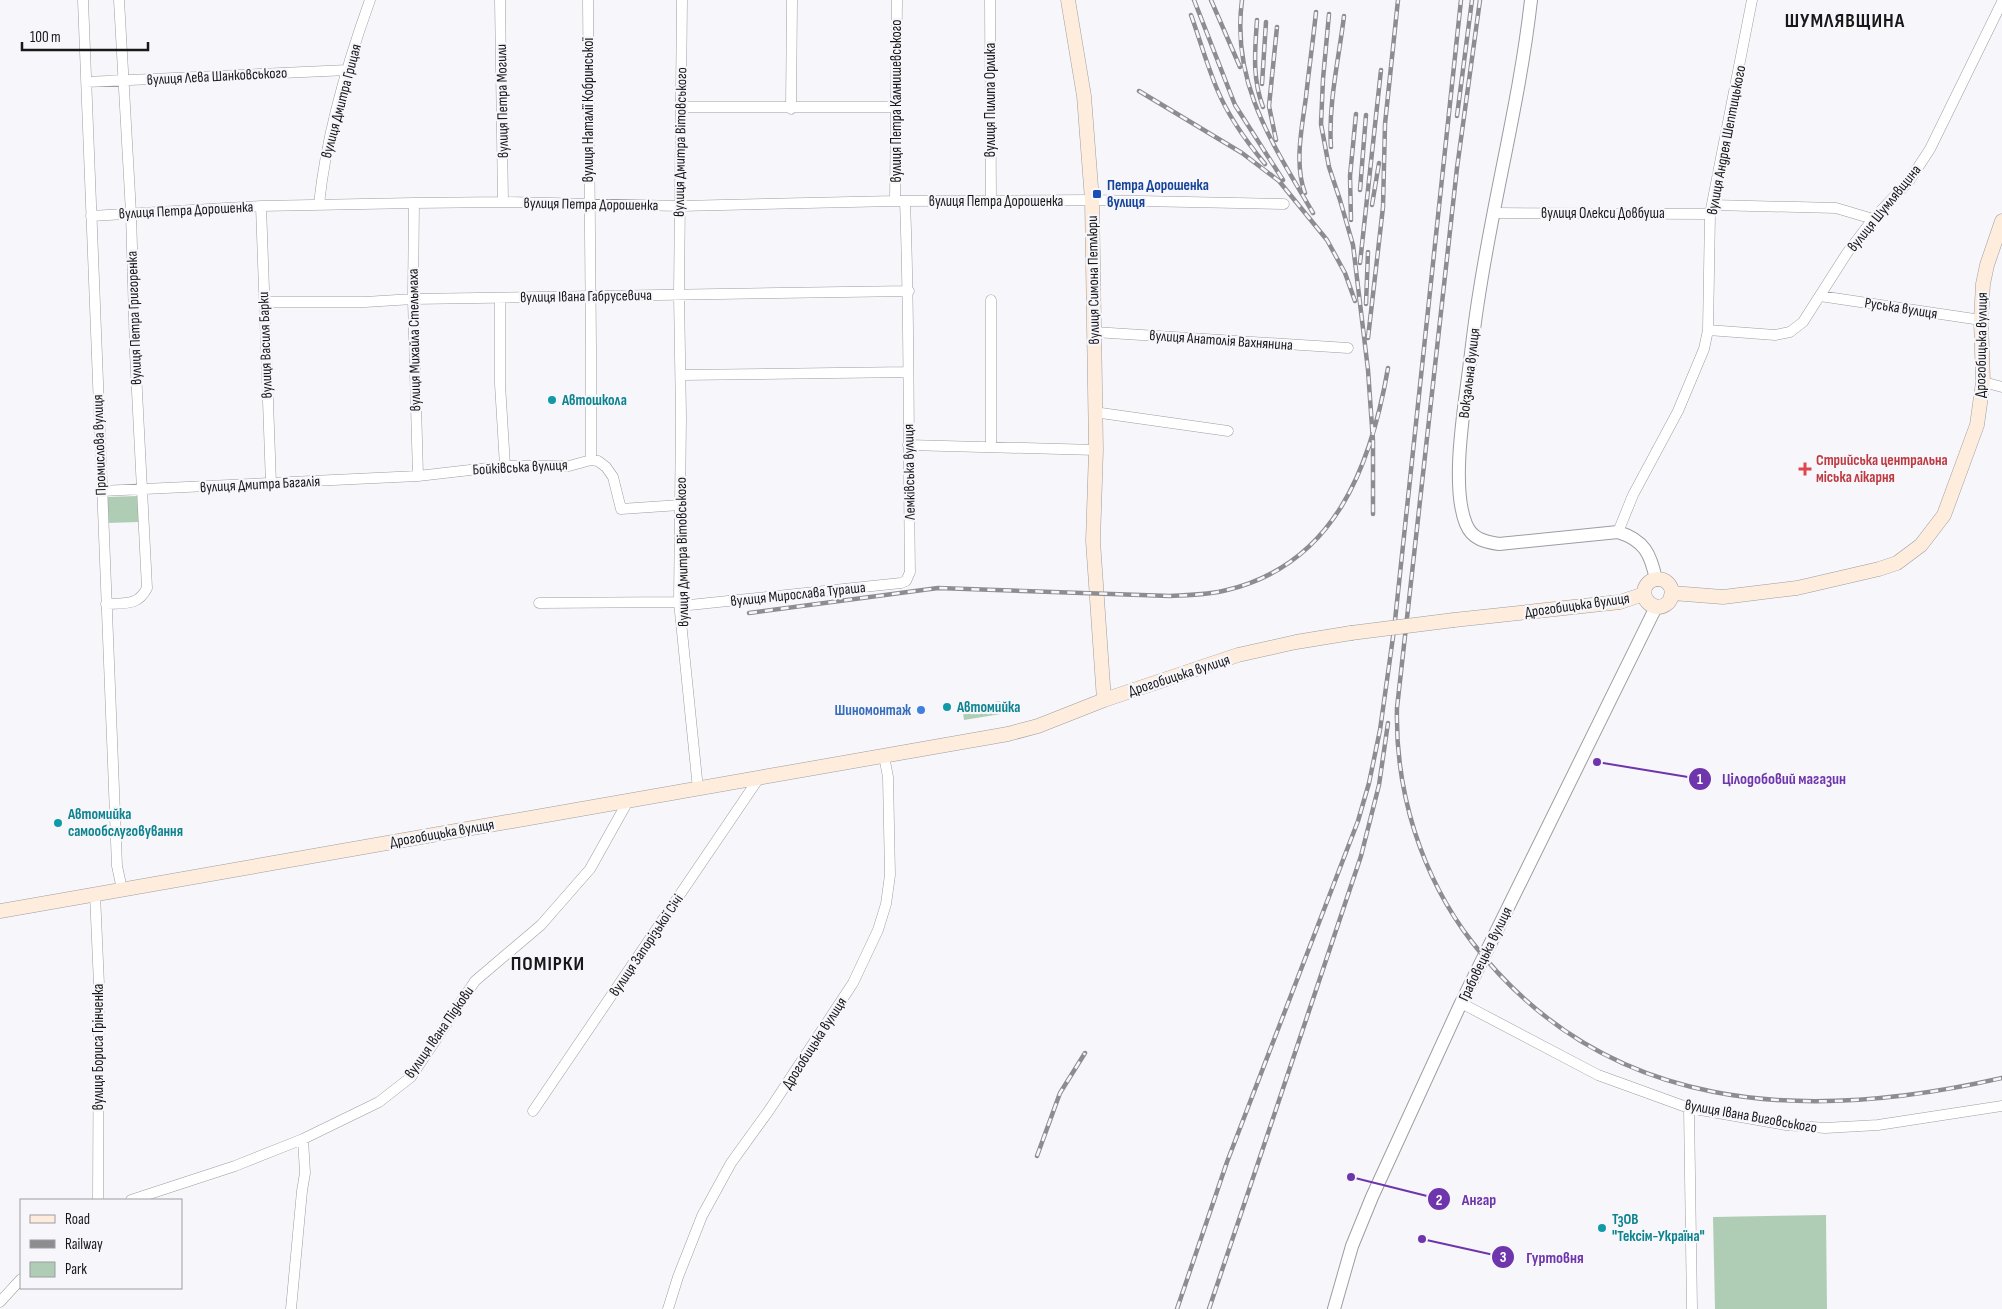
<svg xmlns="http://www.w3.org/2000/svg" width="2002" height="1309" font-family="'Sofia Sans Condensed',sans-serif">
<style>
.green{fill:#afcdb5}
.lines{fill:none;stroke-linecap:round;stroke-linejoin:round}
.minor-casing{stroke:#9d9da1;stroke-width:11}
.tertiary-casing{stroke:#9d9da1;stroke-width:14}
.secondary-casing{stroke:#9d9da1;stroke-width:15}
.minor{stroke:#fff;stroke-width:10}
.tertiary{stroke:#fff;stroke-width:12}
.secondary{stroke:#feecdd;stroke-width:14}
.rail-casing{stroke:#8d8d90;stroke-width:4.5}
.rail{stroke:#f7f7fb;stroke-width:2.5;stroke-dasharray:8;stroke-linecap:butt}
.secondary-bridge-casing{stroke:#9d9da1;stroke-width:15;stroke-linecap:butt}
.secondary-bridge{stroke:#feecdd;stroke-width:14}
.transit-dot{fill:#1a4fb4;stroke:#f7f7fb;stroke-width:2}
.culture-dot{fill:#0f9aa8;stroke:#f7f7fb;stroke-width:2}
.health-dot{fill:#e0444e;stroke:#f7f7fb;stroke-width:2}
.shop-dot{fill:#3f7fe0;stroke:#f7f7fb;stroke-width:2}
.labels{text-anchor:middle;stroke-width:4.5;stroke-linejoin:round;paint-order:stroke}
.street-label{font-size:15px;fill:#18181a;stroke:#f7f7fb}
.transit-label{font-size:15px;font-weight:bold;fill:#164399;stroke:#f7f7fb;text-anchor:start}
.culture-label{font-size:15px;font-weight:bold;fill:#0d838f;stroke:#f7f7fb;text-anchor:start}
.health-label{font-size:15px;font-weight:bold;fill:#be3a42;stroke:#f7f7fb;text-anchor:start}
.shop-label{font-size:15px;font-weight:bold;fill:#366cbe;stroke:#f7f7fb;text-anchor:end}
.district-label{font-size:20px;font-weight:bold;letter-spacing:1px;fill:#18181a;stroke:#f7f7fb}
.leader{fill:none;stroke:#6e35ac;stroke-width:2}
.callout-dot{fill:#6e35ac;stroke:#f7f7fb;stroke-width:2}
.mark-label{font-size:15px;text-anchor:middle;font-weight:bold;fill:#fff}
.callout-label{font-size:16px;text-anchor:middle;font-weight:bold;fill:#6e35ac;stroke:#f7f7fb;stroke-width:4.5;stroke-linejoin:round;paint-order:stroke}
</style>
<rect width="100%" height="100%" fill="#f7f7fb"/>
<!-- green -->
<path class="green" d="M138 496 139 522 107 523 106 497Z
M1000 701 1001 714 964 720 962 707Z
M1826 1215 1827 1309H1715L1713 1217Z"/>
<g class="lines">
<!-- minor casing -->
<g class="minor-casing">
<path id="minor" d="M83 0 117 866 122 889
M500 0 503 202
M588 0 591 349V460
M682 0 679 294 681 417 679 602 698 789
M990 0 991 201
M86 82 348 70
M681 107H896
M791 109 792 0
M895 201 897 0
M414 203 413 299 418 476
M319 204C326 137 347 64 370 0
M1712 205 1836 208 1873 219
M261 206 271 484
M1495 213 1710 214
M91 216 261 206 414 203 503 202 680 206 895 201 1092 200 1284 204
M1820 296 1981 320
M500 298V384L505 466
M264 302H365L413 299 909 291
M1708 330 1775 335 1790 332 1803 322 1847 253 1873 219 1909 181 1930 149 2002 2
M1094 332 1348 348
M681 375 908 372
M1983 382 2002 387
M1094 412 1228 431
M908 445 1096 450
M991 447V300
M101 491 418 476 505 466H569L591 460 598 461 606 467 613 477 621 509 680 505
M1618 532 1633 495 1678 411 1704 349 1708 330 1710 214 1752 0
M539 603 679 602
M106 604C125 603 138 606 147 588L135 352 131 213 119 0
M680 606 901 583 906 581 910 572C908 448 910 325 905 202
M95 894 99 985 98 1200
M1461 1003 1598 1075 1689 1108 1786 1125 1825 1128 1878 1125 2002 1106
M1689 1108 1692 1309
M533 1111 759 778
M131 1200 235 1166 303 1139 379 1102 411 1077 475 981 541 925 590 869 628 801
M0 1302 21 1279
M291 1309 302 1191 305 1173 303 1139
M668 1309 678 1277 702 1216 731 1163 770 1109 853 983 878 930 886 904 890 875 888 777 884 756"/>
</g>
<!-- tertiary casing -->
<g class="tertiary-casing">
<path id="tertiary" d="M1531 0C1520 99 1494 196 1479 295 1474 325 1471 355 1467 385 1462 422 1452 490 1466 524 1472 539 1485 542 1499 544L1618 532C1644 540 1651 554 1656 580
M1334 1309 1352 1246 1372 1197 1461 1003 1656 607"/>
</g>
<!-- secondary casing -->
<g class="secondary-casing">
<path id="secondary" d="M1068 0 1084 96 1092 200 1096 450 1093 541 1104 700
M1644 593a14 14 0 1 1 28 0a14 14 0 1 1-28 0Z
M1454 620 1620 602 1644 594C1648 606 1659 611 1669 602L1672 593 1723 597 1797 588 1879 569 1897 563 1921 545 1944 515 1977 425 1983 382 1981 320 1983 284 1987 265 2002 221
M0 911 1008 734 1038 726 1104 700 1238 655 1296 642 1351 633"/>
</g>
<!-- minor -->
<use href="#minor" class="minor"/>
<!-- tertiary -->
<use href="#tertiary" class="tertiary"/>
<!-- secondary -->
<use href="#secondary" class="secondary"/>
<!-- rail casing -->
<g class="rail-casing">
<path id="rail" d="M1194 0 1235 105 1283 180
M1211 0 1240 67
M1242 0C1231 84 1273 144 1313 213
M1480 0 1457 168 1397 708C1395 791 1421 876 1472 942 1605 1115 1805 1123 2002 1078
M1329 14 1323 79 1321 124 1329 167 1340 200 1353 245 1368 370 1373 441V514
M1191 15C1200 40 1207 65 1217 89 1228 116 1246 141 1265 164
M1257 20C1255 50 1252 78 1263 107
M1262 84 1266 22
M1139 91 1242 153 1279 181 1327 240 1345 273 1355 301
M1457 116 1472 0
M1276 140 1269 106 1277 27
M1331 147C1328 104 1339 58 1344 16
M1360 190 1366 115
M1305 193C1294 164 1302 127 1306 97 1309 69 1313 41 1316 12
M1372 205 1379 163
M1351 220 1350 176 1356 114
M1360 263 1381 70
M1366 304 1368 252
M1368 338 1383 207 1385 124 1398 0
M749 613 938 588 1170 596C1189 595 1208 595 1227 590 1335 564 1371 466 1388 368
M1037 1156 1060 1093 1085 1053
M1177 1309 1227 1162 1358 821 1369 783 1380 730 1394 630 1461 0
M1209 1309 1361 856 1379 785 1388 723"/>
</g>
<!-- rail -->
<use href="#rail" class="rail"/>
<!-- secondary-bridge casing -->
<g class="secondary-bridge-casing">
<path id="secondary-bridge" d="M1351 633 1454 620"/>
</g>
<!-- secondary-bridge -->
<use href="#secondary-bridge" class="secondary-bridge"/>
</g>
<!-- markers -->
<rect class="transit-dot" x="1092" y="189" width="10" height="10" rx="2.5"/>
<g class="culture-dot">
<circle cx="552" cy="400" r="5"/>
<circle cx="947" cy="707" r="5"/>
<circle cx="58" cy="823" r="5"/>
<circle cx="1602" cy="1228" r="5"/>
</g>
<path class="health-dot" d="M1802.5 461.5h5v5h5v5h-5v5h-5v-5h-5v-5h5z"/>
<circle class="shop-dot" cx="921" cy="710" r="5"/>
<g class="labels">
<!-- street labels -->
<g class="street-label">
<text transform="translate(217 76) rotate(-3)" y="5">вулиця Лева Шанковського</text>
<text transform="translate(990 100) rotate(-90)" y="5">вулиця Пилипа Орлика</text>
<text transform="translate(341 101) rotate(-75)" y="5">вулиця Дмитра Грицая</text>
<text transform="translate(502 101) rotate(-91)" y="5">вулиця Петра Могили</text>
<text transform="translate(896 101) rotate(-90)" y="5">вулиця Петра Калнишевського</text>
<text transform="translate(588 110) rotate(-90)" y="5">вулиця Наталії Кобринської</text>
<text transform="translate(1726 140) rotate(-79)" y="5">вулиця Андрея Шептицького</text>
<text transform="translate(680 142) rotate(-89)" y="5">вулиця Дмитра Вітовського</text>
<text x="996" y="206">вулиця Петра Дорошенка</text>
<text transform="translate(591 204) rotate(1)" y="5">вулиця Петра Дорошенка</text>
<text transform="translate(1884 208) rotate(-51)" y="5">вулиця Шумлявщина</text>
<text transform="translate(186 210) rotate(-3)" y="5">вулиця Петра Дорошенка</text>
<text x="1603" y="218">вулиця Олекси Довбуша</text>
<text transform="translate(1093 280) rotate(-91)" y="5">вулиця Симона Петлюри</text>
<text transform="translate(586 296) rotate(-1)" y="5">вулиця Івана Габрусевича</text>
<text transform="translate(1901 308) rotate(9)" y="5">Руська вулиця</text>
<text transform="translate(134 318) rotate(-92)" y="5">вулиця Петра Григоренка</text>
<text transform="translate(414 340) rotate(-91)" y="5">вулиця Михайла Стельмаха</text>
<text transform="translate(1221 340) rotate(4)" y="5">вулиця Анатолія Вахнянина</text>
<text transform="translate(265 345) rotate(-92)" y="5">вулиця Василя Барки</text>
<text transform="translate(1981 345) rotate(-89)" y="5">Дрогобицька вулиця</text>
<text transform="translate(1469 373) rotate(-83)" y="5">Вокзальна вулиця</text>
<text transform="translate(99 445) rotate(-92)" y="5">Промислова вулиця</text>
<text transform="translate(520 467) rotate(-3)" y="5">Бойківська вулиця</text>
<text transform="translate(909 472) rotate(-91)" y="5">Лемківська вулиця</text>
<text transform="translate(260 484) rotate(-3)" y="5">вулиця Дмитра Багалія</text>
<text transform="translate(682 552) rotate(-91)" y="5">вулиця Дмитра Вітовського</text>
<text transform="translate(798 594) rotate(-6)" y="5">вулиця Мирослава Тураша</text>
<text transform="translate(1577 605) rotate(-8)" y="5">Дрогобицька вулиця</text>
<text transform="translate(1179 675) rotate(-18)" y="5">Дрогобицька вулиця</text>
<text transform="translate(442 833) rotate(-10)" y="5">Дрогобицька вулиця</text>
<text transform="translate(646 945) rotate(-56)" y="5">вулиця Запорізької Січі</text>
<text transform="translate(1485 954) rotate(-64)" y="5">Грабовецька вулиця</text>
<text transform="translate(439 1032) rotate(-55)" y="5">вулиця Івана Підкови</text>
<text transform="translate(814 1043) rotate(-57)" y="5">Дрогобицька вулиця</text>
<text transform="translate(98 1047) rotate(-90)" y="5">вулиця Бориса Грінченка</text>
<text transform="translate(1751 1116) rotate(10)" y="5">вулиця Івана Виговського</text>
</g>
<!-- transit labels -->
<g class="transit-label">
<text x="1107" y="190">Петра Дорошенка<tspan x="1107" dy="17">вулиця</tspan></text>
</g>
<!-- culture labels -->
<g class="culture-label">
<text x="562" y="405">Автошкола</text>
<text x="957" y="712">Автомийка</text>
<text x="68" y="819">Автомийка<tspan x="68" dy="17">самообслуговування</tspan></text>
<text x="1612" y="1224">ТзОВ<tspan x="1612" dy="17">"Тексім-Україна"</tspan></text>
</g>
<!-- health labels -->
<g class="health-label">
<text x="1816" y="465">Стрийська центральна<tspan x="1816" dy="17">міська лікарня</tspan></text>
</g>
<!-- shop labels -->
<g class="shop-label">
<text x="911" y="715">Шиномонтаж</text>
</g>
<!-- district labels -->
<g class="district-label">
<text x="1845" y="27">ШУМЛЯВЩИНА</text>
<text x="548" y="970">ПОМІРКИ</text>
</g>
</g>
<!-- callouts -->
<path class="leader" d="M1597 762L1700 779M1351 1177L1439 1199M1422 1239L1503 1257"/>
<g class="callout-dot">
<circle cx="1597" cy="762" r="5"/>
<circle cx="1351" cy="1177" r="5"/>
<circle cx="1422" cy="1239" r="5"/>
<circle cx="1700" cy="779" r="12"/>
<circle cx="1439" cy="1199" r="12"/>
<circle cx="1503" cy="1257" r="12"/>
</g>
<g class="mark-label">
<text x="1700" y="784">1</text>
<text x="1439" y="1205">2</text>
<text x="1503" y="1262">3</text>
</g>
<g class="callout-label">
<text x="1784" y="784">Цілодобовий магазин</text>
<text x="1479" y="1205">Ангар</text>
<text x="1555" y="1263">Гуртовня</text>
</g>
<!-- legend -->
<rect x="20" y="1199" width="162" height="90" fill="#f7f7fb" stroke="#9e9ea1"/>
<rect x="30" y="1215" width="25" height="8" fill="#feecdd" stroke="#9e9ea1"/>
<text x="65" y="1224" font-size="15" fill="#18181a">Road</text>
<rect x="30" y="1240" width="25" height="8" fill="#8d8d90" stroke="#9e9ea1"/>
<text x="65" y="1249" font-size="15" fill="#18181a">Railway</text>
<rect x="30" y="1262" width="25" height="15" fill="#afcdb5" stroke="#9e9ea1"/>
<text x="65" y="1274" font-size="15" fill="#18181a">Park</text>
<!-- scale -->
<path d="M22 42v8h126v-8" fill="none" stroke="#18181a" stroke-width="2.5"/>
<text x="30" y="42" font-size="15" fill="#18181a" stroke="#f7f7fb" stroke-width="4" paint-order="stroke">100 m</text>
</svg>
